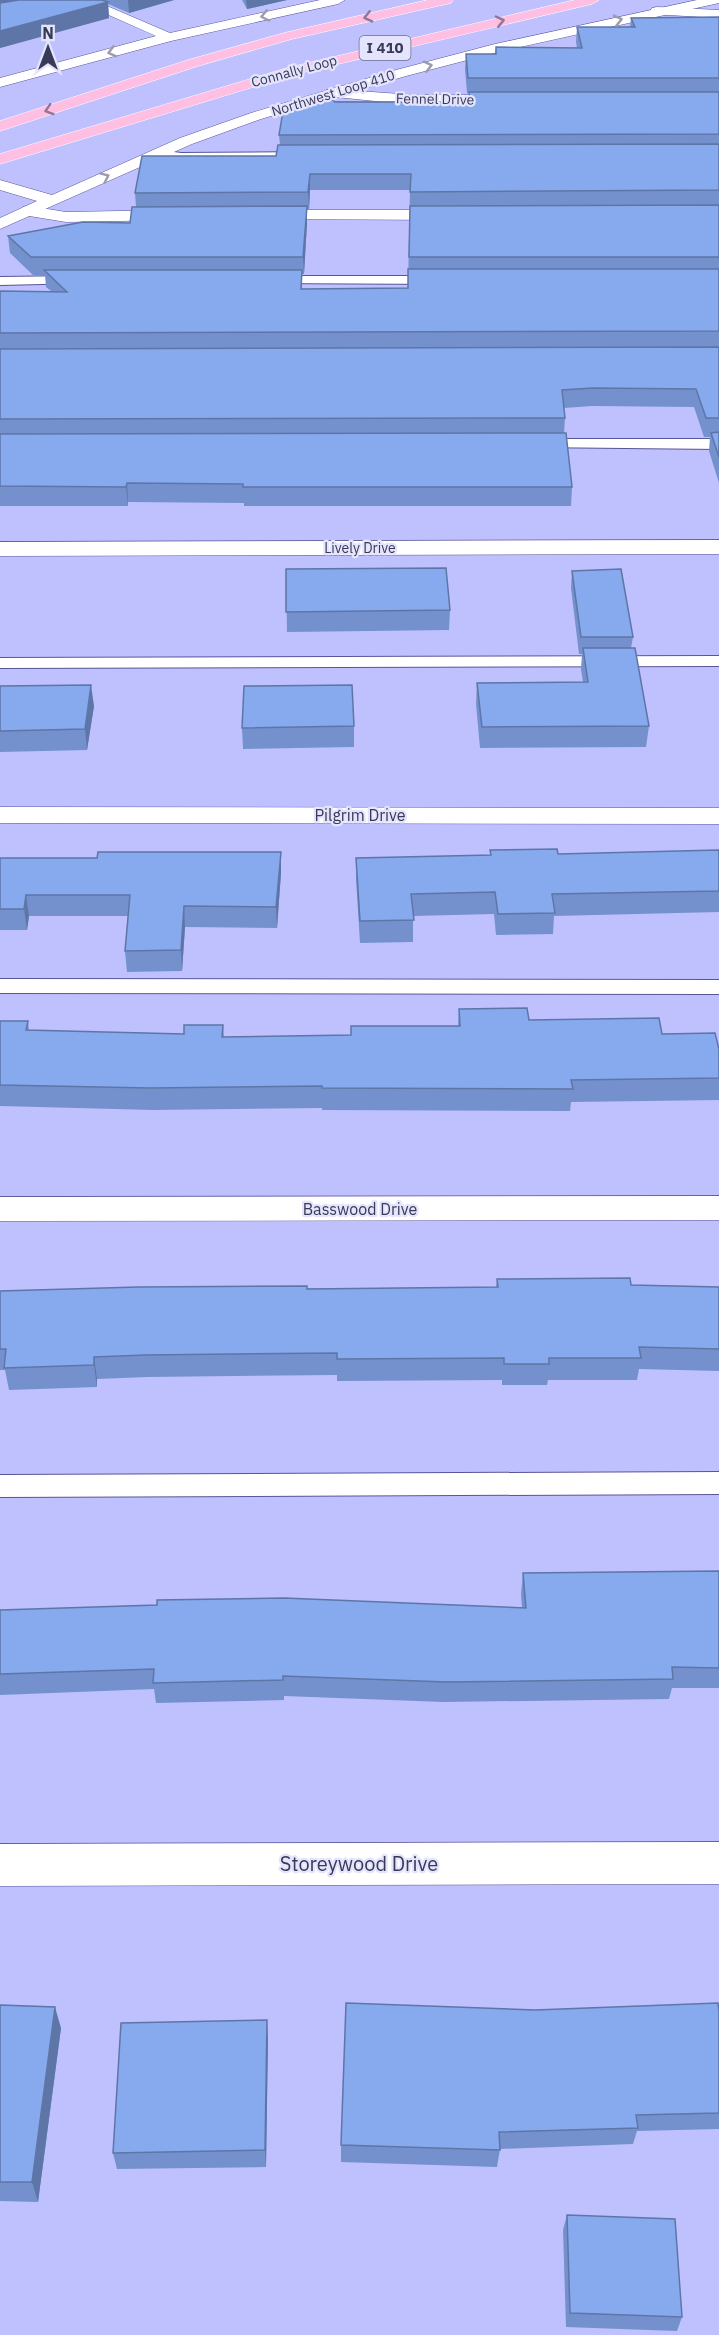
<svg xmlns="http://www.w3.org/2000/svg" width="719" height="2335" font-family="'IBM Plex Sans',sans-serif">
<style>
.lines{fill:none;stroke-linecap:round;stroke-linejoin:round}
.lane-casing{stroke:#585599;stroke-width:2}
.street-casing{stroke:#585599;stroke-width:1}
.secondary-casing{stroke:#585599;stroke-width:1}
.highway-casing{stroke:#fff;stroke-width:1}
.lane{fill:#fff;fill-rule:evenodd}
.street{fill:#fff;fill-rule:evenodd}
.secondary{fill:#fff;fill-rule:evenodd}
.highway{fill:#febfe3;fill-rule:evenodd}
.wall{fill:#7491cd;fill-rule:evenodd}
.shaded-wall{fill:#5e76a7}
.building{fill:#87a9ee;stroke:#5e76a7;stroke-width:1.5}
.oneway{stroke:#9c9cac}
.oneway2{stroke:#927597}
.labels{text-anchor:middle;stroke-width:4.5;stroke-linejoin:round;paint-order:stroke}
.far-street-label{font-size:14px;fill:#393958;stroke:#e4e5fd}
.shield{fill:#e4e5fd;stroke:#6c6d8a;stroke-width:1.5}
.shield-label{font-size:15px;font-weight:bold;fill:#393958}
.street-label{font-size:16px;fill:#393958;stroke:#e4e5fd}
.near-street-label{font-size:20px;fill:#393958;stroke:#e4e5fd}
</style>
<rect width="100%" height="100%" fill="#bfc0fe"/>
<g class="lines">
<!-- lane casing -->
<g class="lane-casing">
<path id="lane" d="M159 150 181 153 310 152 316 155 310 158 181 159 155 155 153 153Z
M79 276 84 277 86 280 84 283 0 285V277Z
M269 276H442L449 280 442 284 264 283 262 280 264 277Z
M536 439H719V449L531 447 528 444Z
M719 656V666L0 668V658Z
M0 979 719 980V994L0 993Z
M719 1472V1494L0 1497V1475Z"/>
</g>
<!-- street casing -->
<g class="street-casing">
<path id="street" d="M657 7 719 10V18L652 14 650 11 652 8Z
M331 89 414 95H513L521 100 513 105H414L326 96 324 93 326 90Z
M29 206 66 212 174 210 180 211 182 215 180 219 174 220 66 222 23 215 21 211 23 207Z
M262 210H453L459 211 461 215 459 219 453 220 256 219 254 215 256 211Z
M719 540V554L0 556V542Z
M0 807 719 808V824L0 823Z
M719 1196V1220L0 1221V1197Z"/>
</g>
<!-- secondary casing -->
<g class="secondary-casing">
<path id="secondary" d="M75 0H93L170 33 320 0H345L338 4 171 41 0 87V78L156 36Z
M697 0H719V3L502 51 406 76 261 119 192 144 0 229V218L37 201 0 190V180L52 195 180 138 251 113 396 70 495 44Z
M719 1842V1884L0 1886V1844Z"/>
</g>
<!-- highway casing -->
<g class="highway-casing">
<path id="highway" d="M428 0H453L451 3 292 39 198 66 0 131V121L188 60 284 33Z
M575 0H599L592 4 296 74 0 164V154L287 68Z"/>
</g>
<!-- lane -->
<use href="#lane" class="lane"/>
<!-- street -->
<use href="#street" class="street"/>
<!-- secondary -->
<use href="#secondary" class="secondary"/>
<!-- highway -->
<use href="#highway" class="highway"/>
</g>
<!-- wall -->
<path class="wall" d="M0 0H174L129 13 108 4 109 18 0 48Z
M242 0H287L247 9Z
M719 17V483L709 451 710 437H704L694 407 592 406 564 408 565 418 564 433 572 487 571 506H244V503L128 502V506H0V291H51L46 287 45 275H33L10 253 8 236 130 223 136 207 135 193 276 156 280 145 279 135 305 105V101L469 102V93H467L465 69 466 54H495L496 47 577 48 576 42 577 27H630L631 18ZM310 190H410L408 288 302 289V274H304L307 223V209H309Z
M286 569 450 610 449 630 287 632Z
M572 571 633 637 631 648 649 726 646 747 480 748 476 704 477 683 583 682 581 669 582 654H579L571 588Z
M0 686 94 706 87 750 0 752Z
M354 726V747L243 749 242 728Z
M490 850 558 854 719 850V912L554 916 553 934 496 935 494 914 413 916V942L360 943 356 879V858L490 855Z
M281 852V873L277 928 185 927 182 971 127 972 125 951 128 916H29L27 930H0V858H97Z
M459 1009 529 1020 662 1034 719 1049V1100L571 1102 570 1111 322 1110V1108L153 1110 0 1106V1021H28L29 1030 184 1034 223 1025 224 1037 351 1035 458 1026Z
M497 1279 631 1285 719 1287V1371L639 1369 637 1380H548L547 1385H502V1380L337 1381V1375L147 1377 97 1379V1387L9 1390 5 1370H0V1291L496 1287Z
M719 1571V1688H672L669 1699 444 1702 284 1696V1700L156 1703 154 1689 0 1695V1610L522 1608 521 1594 523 1573Z
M0 2005 61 2028 38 2202 0 2201Z
M535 2010 719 2011V2129L637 2131 633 2144 500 2149 497 2167 341 2162V2145Z
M268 2038 266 2167 117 2169 113 2153Z
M567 2215 682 2317 677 2331 566 2327 563 2230Z"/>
<!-- shaded-wall -->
<path class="shaded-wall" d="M0 0H43L0 7Z
M128 0H174L129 13Z
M246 0H287L247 9Z
M108 2 109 18 0 48V31Z
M310 174V190L309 209 308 192Z
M307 206V223L304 274 303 257Z
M127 483 128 502V506L126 487Z
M91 685 94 706 87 750 85 729Z
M281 852V873L277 928 276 907Z
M26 895 29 916 27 930 24 909Z
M184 906 185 927 182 971 181 950Z
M94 1357 97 1379V1387L94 1365Z
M55 2007 61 2028 38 2202 32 2182Z
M267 2020 268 2038 266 2167 265 2150Z"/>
<!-- building -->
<path class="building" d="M19 0H102L108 2 0 31V3Z
M719 17V78H468L466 54H496V47L582 48 577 27H635L631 18Z
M469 92H719V134L279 135 284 105H307L305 101 308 99H332L335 102H470Z
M719 144V190L410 192 411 174H310L308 192 135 193 142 156H276L278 145Z
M719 205V257H409L410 206Z
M307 206 303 257H31L8 236 83 222 130 223 132 207Z
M408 269H719V331L0 333V291L67 292 44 270H302L301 289 408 288Z
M719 347V418H706L696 389 593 388 562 390 565 418 0 419V349Z
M719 432V457L711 433Z
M566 433 572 487H243V484L127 483 126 487 0 486V434Z
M446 568 450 610 286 612V569Z
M621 569 633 637H581L572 571Z
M583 648H635L649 726 482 727 477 683 588 682Z
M91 685 85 729 0 731V686Z
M352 685 354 726 242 728 244 686Z
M557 849 558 854 719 850V891L552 894 555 913 498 914 495 892 411 894 414 920 360 921 356 858 491 855 490 850Z
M98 852H281L276 907 184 906 181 950 125 951 130 895H26L24 909H0V858H97Z
M527 1008 529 1020 659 1018 662 1034 715 1033 719 1049V1078L571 1080 573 1089 322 1088V1086L150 1088 0 1085V1021H28L26 1030 184 1034V1025H223L222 1037 351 1035V1026H460L459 1009Z
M630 1278 631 1285 719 1287V1349L639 1347 641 1358H549V1364H504V1358L337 1359V1353L145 1355 94 1357V1365L4 1368 6 1349H0V1291L138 1287 307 1286V1289L498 1287 497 1279Z
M719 1571V1668L672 1667 673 1679 446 1682 283 1676V1680L153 1683 154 1669 0 1674V1610L157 1605V1600L284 1598 526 1608 523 1573Z
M346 2003 535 2010 718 2003 719 2011V2113L636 2115 638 2128 499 2132 500 2150 341 2145Z
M0 2005 55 2007 32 2182H0Z
M267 2020 265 2150 113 2153 121 2023Z
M567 2215 675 2219 682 2317 570 2313Z"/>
<!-- one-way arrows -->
<defs><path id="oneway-chevron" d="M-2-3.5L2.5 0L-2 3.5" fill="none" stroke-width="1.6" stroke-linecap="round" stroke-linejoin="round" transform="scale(1.5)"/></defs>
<g class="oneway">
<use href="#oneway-chevron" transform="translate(265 16) rotate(168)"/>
<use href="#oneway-chevron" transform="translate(618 20) rotate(-13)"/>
<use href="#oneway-chevron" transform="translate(112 52) rotate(165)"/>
<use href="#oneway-chevron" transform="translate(428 66) rotate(-14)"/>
<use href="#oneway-chevron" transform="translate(105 177) rotate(-24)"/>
</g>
<g class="oneway2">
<use href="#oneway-chevron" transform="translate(368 17) rotate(167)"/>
<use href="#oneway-chevron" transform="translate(500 21) rotate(-13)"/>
<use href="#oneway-chevron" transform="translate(49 110) rotate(162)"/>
</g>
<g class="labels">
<!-- far-street labels -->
<g class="far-street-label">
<text transform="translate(294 71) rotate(-15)" y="5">Connally Loop</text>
<text transform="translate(333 93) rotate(-17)" y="5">Northwest Loop 410</text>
<text transform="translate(435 99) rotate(1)" y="5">Fennel Drive</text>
<text x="360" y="553">Lively Drive</text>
</g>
<!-- shield labels -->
<rect class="shield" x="359.5" y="36" width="51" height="24" rx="4.5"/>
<g class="shield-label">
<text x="385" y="53">I 410</text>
</g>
<!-- street labels -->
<g class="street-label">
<text x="360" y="821">Pilgrim Drive</text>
<text x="360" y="1215">Basswood Drive</text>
</g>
<!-- near-street labels -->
<g class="near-street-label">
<text x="359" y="1871">Storeywood Drive</text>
</g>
</g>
<!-- north arrow -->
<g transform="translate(48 48)" stroke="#e4e5fd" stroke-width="4.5" paint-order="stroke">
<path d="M0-4.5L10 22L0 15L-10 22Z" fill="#393958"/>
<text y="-9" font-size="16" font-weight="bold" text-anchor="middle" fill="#393958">N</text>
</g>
</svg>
